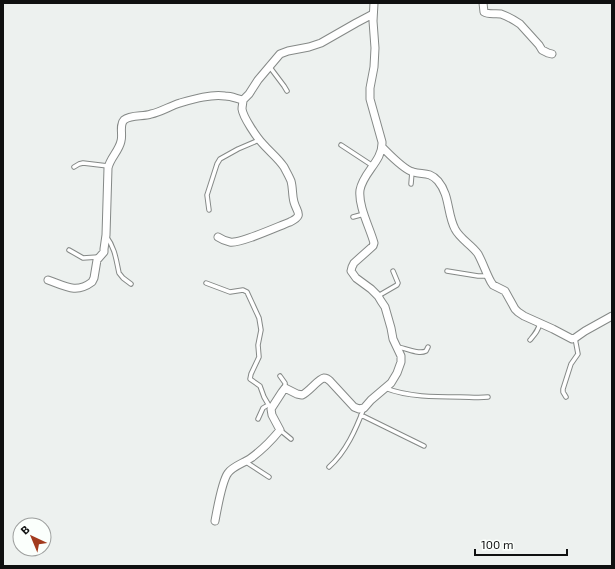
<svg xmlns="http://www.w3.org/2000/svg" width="615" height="569" font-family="'Exo 2',sans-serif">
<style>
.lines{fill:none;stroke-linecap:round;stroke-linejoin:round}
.service-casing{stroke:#858987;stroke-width:5.5}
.minor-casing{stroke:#858987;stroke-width:9}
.service{stroke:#fff;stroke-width:3.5}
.minor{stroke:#fff;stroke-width:7}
</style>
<rect width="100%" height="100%" fill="#edf1ef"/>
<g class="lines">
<!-- service casing -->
<g class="service-casing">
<path id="service" d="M269 66 284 86 287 91
M341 145 373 166
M74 167 79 164 83 163 108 166
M411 184 412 172
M209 210 207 195 208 192 217 164 220 159 238 149 259 140
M353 217 364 214
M106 236C115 248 116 259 119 273L123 278 131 284
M69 250 83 258 98 257
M447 271 478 276H487
M206 283 230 292 243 290 247 292 259 318 261 330 258 345 259 357 251 374 250 379 260 386 264 397 271 409
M378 296 397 285 398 283 393 271
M530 340C535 334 538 331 540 323
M397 347C407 348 418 355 426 351L428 347
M280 376 285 383V388
M385 388C408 397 435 397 460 397 469 397 479 398 488 397
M566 397 563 392V389L571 364 578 354 575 338
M361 415 424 446
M258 419 263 408 268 405
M280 430 291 439
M246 462 269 477
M329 467C346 452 356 429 364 408"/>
</g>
<!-- minor casing -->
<g class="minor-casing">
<path id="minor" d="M483 3 484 12C489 15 495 13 501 14 507 16 514 20 520 24L539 45 542 50 548 53 552 54
M382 147C389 154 404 170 413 172 423 175 429 171 438 181 450 195 447 214 455 229 460 239 472 245 478 254 483 263 486 273 491 282L493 285 505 291 515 309 518 312 524 316 553 329 572 339 575 338 585 331 612 316
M218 237C221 239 225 241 230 242 240 244 279 226 290 222 304 215 297 213 294 202 292 195 293 188 291 181 289 176 286 171 284 167 278 158 270 152 263 144 257 138 243 117 242 109 242 106 243 103 243 100
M48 280C65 286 76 294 92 282L94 278 97 260 104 252V249L106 235 108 168C110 158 119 151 121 141 123 135 119 125 124 120 131 114 143 117 151 114 161 112 170 106 180 103 194 99 211 94 225 96 232 96 237 99 243 100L249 94 258 80 280 54 288 51 309 47 321 43 356 23 373 14
M215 521C217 510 222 481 228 473 233 466 244 463 251 458 262 450 271 441 280 430L272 415 271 409 282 392 285 388 297 394 302 395C309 392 318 379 324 378 326 378 328 379 330 381L354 407 359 409 364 408 371 400 391 383 397 373 401 362V356L393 339 391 328 385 307 381 301 378 296 371 289 356 278 351 271 352 267 354 263 373 246 374 243C370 228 358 206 360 190 363 172 383 161 382 142L370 99V88L374 67 375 48 373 21 374 3"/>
</g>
<!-- service -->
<use href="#service" class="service"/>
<!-- minor -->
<use href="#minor" class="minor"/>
</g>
<!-- border -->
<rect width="615" height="569" fill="none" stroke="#0f1010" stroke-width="8"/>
<!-- north arrow -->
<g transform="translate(32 537) rotate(316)"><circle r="19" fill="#fbfffc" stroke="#9d9f9e"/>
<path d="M0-3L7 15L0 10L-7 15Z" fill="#a23a1d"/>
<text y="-6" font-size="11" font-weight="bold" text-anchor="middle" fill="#0f1010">B</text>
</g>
<!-- scale -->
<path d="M475 549v6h92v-6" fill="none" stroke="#0f1010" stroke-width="2"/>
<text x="481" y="549" font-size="12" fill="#0f1010" stroke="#fbfffc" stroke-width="3" paint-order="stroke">100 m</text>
</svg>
